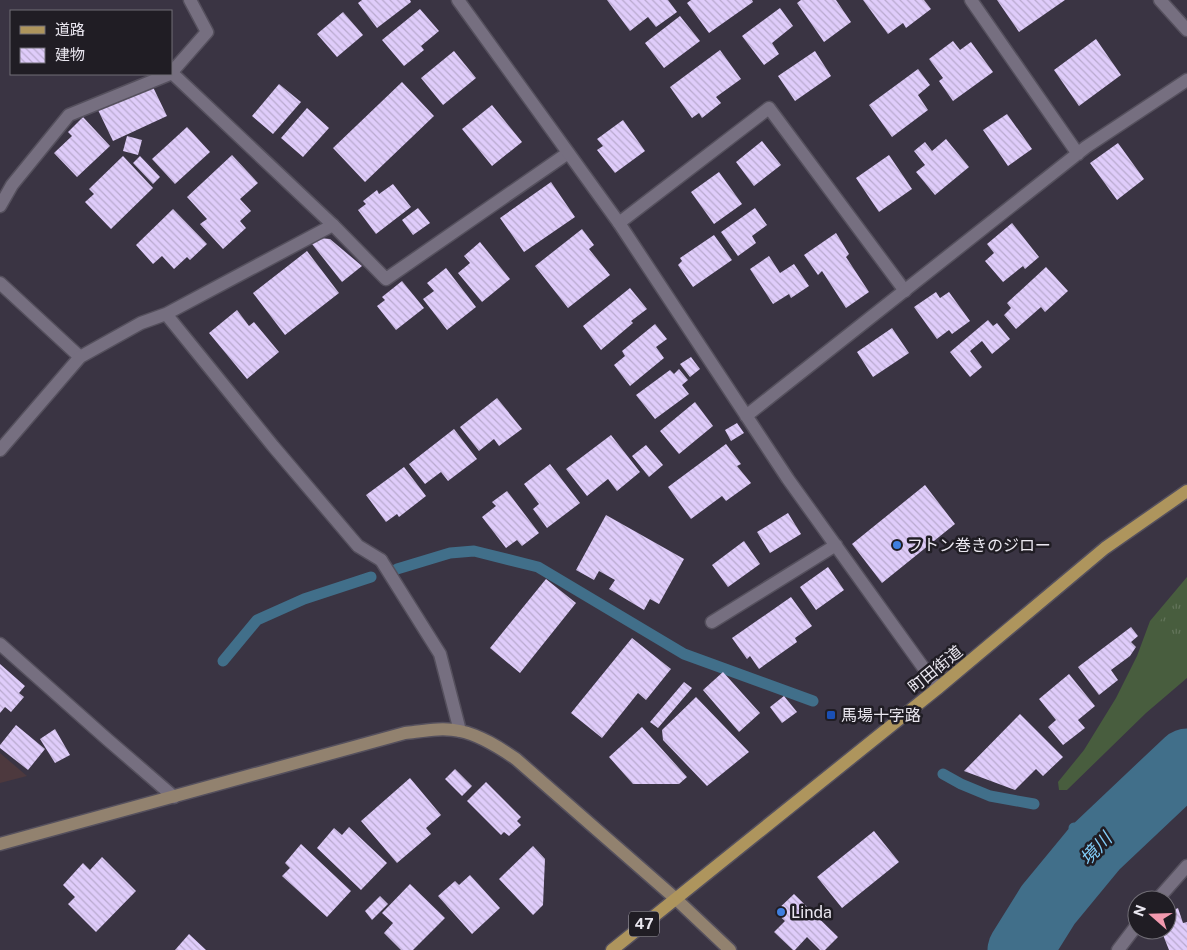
<svg xmlns="http://www.w3.org/2000/svg" width="1187" height="950" font-family="'Public Sans','Noto Sans JP',sans-serif">
<style>
.commercial{fill:#4d393e}
.grass{fill:#485d3e}
.park{fill:url(#park-tufts)}
.lines{fill:none;stroke-linecap:round;stroke-linejoin:round}
.stream{stroke:#416f8a;stroke-width:11}
.river{stroke:#416f8a;stroke-width:65}
.building{fill:url(#building-back-hatch)}
.lane-casing{stroke:#55505d;stroke-width:15}
.street-casing{stroke:#55505d;stroke-width:15}
.secondary-casing{stroke:#55505d;stroke-width:15}
.primary-casing{stroke:#55505d;stroke-width:15}
.lane{stroke:#766f80;stroke-width:12}
.street{stroke:#766f80;stroke-width:12}
.secondary{stroke:#92826f;stroke-width:12}
.primary{stroke:#ae955d;stroke-width:12}
.shop-dot{fill:#3f7fe0;stroke:#201d24;stroke-width:2}
.transit-dot{fill:#1a4fb4;stroke:#201d24;stroke-width:2}
.labels{text-anchor:middle;stroke-width:5;stroke-linejoin:round;paint-order:stroke}
.shield{fill:#201d24;stroke:#adaab3;stroke-width:1}
.shield-label{font-size:15px;font-weight:bold;fill:#eae7f0}
.poi-label{font-size:16px;fill:#eae7f0;stroke:#201d24;text-anchor:start}
.street-label{font-size:16px;fill:#eae7f0;stroke:#201d24}
.water-label{font-size:18px;font-style:italic;fill:#82cdf8;stroke:#201d24}
</style>
<defs>
<pattern id="park-tufts" width="24" height="20" patternUnits="userSpaceOnUse" patternTransform="scale(1.25)"><rect width="24" height="20" fill="#485d3e"/><path d="M3 7l-1-3M5 7V3M7 7l1-3M15 17l-1-3M17 17v-4M19 17l1-3" fill="none" stroke="#63745a"/></pattern>
<pattern id="building-back-hatch" width="6" height="6" patternUnits="userSpaceOnUse" patternTransform="scale(1.25)"><rect width="6" height="6" fill="#dfccfa"/><path d="M-1 5l2 2M0 0l6 6M5-1l2 2" fill="none" stroke="#b9aace"/></pattern>
</defs>
<rect width="100%" height="100%" fill="#3a3443"/>
<!-- commercial -->
<path class="commercial" d="M0 753 27 776 0 783Z"/>
<!-- grass -->
<path class="grass" d="M1187 577V678L1146 713 1067 790H1059L1058 782 1084 750 1116 698 1137 656 1150 621Z"/>
<!-- park -->
<path class="park" d="M1187 589V658L1185 659 1159 622Z"/>
<g class="lines">
<!-- stream -->
<path class="stream" d="M397 569 450 553 474 551 538 567 684 654 813 701
M223 661 257 620 304 599 371 577
M943 774 961 784 990 796 1034 804
M1074 828 1095 848"/>
<!-- river -->
<path class="river" d="M1020 950 1048 905 1095 848 1187 761"/>
</g>
<!-- building -->
<path class="building" d="M362 0H410L411 2 377 28 358 3Z
M607 0H668L677 12 656 27 648 17 630 31Z
M691 0H752L753 2 709 33 687 3Z
M801 0H836L851 22 824 42 797 3Z
M863 0H924L931 9 906 28 903 23 888 34Z
M997 0H1065L1019 32Z
M780 8 793 26 772 43 779 54 764 65 742 36Z
M420 9 439 31 421 46 424 50 404 66 382 40Z
M343 12 363 35 337 57 317 34Z
M680 16 700 41 664 68 645 43Z
M1096 39 1121 75 1079 106 1054 70Z
M953 41 960 50 971 42 993 72 953 101 939 81 943 78 929 59Z
M720 50 741 79 716 97 721 103 702 118 699 113 692 118 670 87Z
M454 51 476 78 443 105 421 78Z
M815 51 831 76 795 101 778 76Z
M918 69 930 85 918 95 928 110 892 137 869 105Z
M402 82 434 116 365 182 333 148Z
M279 84 301 102 273 134 252 116Z
M152 85 167 116 113 141 98 110Z
M492 105 522 142 492 166 462 129Z
M307 108 329 128 303 157 281 138Z
M1007 114 1032 149 1008 166 983 130Z
M83 117 110 146 77 177 54 153 72 136 68 132Z
M623 120 645 151 615 173 597 150 603 146 597 139Z
M187 127 210 152 175 184 152 159Z
M127 136 142 140 138 155 123 151Z
M946 139 969 167 935 195 916 172 925 165 914 151 925 142 932 151Z
M762 141 781 165 754 186 736 162Z
M1118 143 1144 179 1117 200 1090 163Z
M232 155 258 183 240 199 251 211 240 221 246 228 223 249 200 224 207 219 187 197Z
M889 155 912 189 879 212 856 178Z
M123 156 153 188 111 229 85 202 94 194 89 189Z
M140 156 160 177 153 184 133 163Z
M719 172 742 204 714 224 691 192Z
M551 182 575 217 524 252 500 218Z
M393 184 411 207 376 234 358 210 366 204 363 201 377 190 379 194Z
M418 208 430 223 413 235 402 220Z
M755 208 767 225 752 236 756 243 738 256 721 232Z
M173 209 207 244 190 260 187 257 174 269 162 256 153 264 136 245Z
M1012 223 1039 257 1025 269 1023 266 1003 282 985 261 994 253 987 244Z
M582 229 594 245 589 249 610 275 568 308 535 266Z
M836 233 849 254 846 257 869 292 846 308 822 271 818 275 804 255Z
M714 235 732 260 693 287 678 265 682 261 680 258Z
M319 238 330 239 362 266 342 282 312 244Z
M480 242 510 279 482 302 458 273 470 263 464 256Z
M307 251 339 293 285 335 253 293Z
M769 256 780 273 794 264 809 286 791 298 789 294 773 304 750 269Z
M1046 267 1068 291 1045 312 1041 307 1016 329 1004 315 1011 308 1007 303Z
M446 268 476 307 447 330 423 299 434 291 427 283Z
M402 281 424 308 396 330 377 306 385 300 382 297Z
M630 288 647 309 631 321 633 323 601 350 583 326Z
M936 292 940 298 949 292 970 321 952 334 949 330 937 339 914 307Z
M237 310 249 326 254 322 279 352 247 379 209 333Z
M988 320 993 326 997 323 1010 339 992 354 982 341 970 351 982 367 970 377 950 352Z
M655 324 667 339 656 347 664 358 630 386 614 365 625 356 622 351Z
M892 328 909 353 873 377 857 352Z
M691 357 700 369 690 377 680 364Z
M679 369 688 380 682 385 689 394 655 419 636 395 670 370 674 374Z
M497 398 522 429 499 446 494 439 479 451 460 427Z
M695 402 713 426 679 454 660 431Z
M737 423 744 433 731 441 725 430Z
M454 429 477 459 448 481 441 472 425 484 409 464Z
M611 435 640 472 617 491 608 479 587 496 566 469Z
M726 444 741 464 737 466 751 483 726 501 722 496 691 519 668 487Z
M646 445 663 465 649 477 632 456Z
M550 464 580 503 547 528 533 509 539 504 524 484Z
M404 467 426 496 399 517 397 514 386 522 366 495Z
M925 485 955 524 882 583 852 544Z
M507 491 539 533 522 546 517 540 506 548 482 517 496 506 492 502Z
M788 513 801 534 770 553 757 532Z
M606 515 684 559 659 604 650 599 644 610 609 589 615 580 599 571 594 580 576 570Z
M744 541 760 564 728 587 712 565Z
M828 567 844 590 816 610 800 587Z
M546 579 576 603 520 673 490 648Z
M791 597 812 626 795 638 797 642 759 669 750 656 747 659 732 638Z
M1131 627 1138 636 1131 642 1136 647 1130 656 1111 670 1118 680 1099 695 1078 667Z
M632 638 671 669 646 700 638 693 602 738 571 713Z
M0 664 25 686 19 693 24 697 11 712 5 707 0 713Z
M723 672 760 713 739 732 703 690Z
M1069 674 1095 706 1078 720 1085 728 1063 745 1048 727 1056 720 1039 699Z
M684 682 692 688 658 728 650 722Z
M784 696 797 712 782 723 770 707Z
M696 697 749 752 707 786 663 740 662 730Z
M1020 714 1063 757 1043 776 1036 769 1015 790 964 771Z
M16 725 45 749 28 770 0 748V745Z
M642 727 687 777 679 784H633L609 757Z
M55 729 70 755 55 763 40 739Z
M455 769 472 786 462 796 445 779Z
M410 778 441 815 426 828 431 834 397 863 361 821Z
M486 782 521 817 517 821 521 825 509 836 504 832 501 835 467 801Z
M349 827 387 863 361 890 317 848 334 828 342 835Z
M874 831 899 862 842 908 817 877Z
M301 844 351 891 327 917 282 876 290 868 285 863Z
M533 846 545 859 543 905 533 915 499 879Z
M102 857 136 891 96 932 68 904 75 897 63 885 83 863 90 870Z
M470 875 500 908 472 934 438 896 455 881 459 885Z
M410 884 445 918 413 950H401L384 933 393 923 382 913Z
M794 894 838 937 825 950H820L807 937 795 950H793L774 932 785 921 775 912Z
M380 896 388 904 372 920 365 911Z
M1178 908 1183 923 1187 922V950H1169L1161 930H1167V913Z
M189 934 206 950H175Z"/>
<g class="lines">
<!-- lane casing -->
<g class="lane-casing">
<path id="lane" d="M1160 0 1187 30
M171 73 207 32 190 0
M172 73 333 225 386 279 568 153
M0 206 12 185 69 115 170 74
M619 223 769 108 905 291
M0 283 80 357
M381 560 440 654 460 731
M0 644 108 740 174 797"/>
</g>
<!-- street casing -->
<g class="street-casing">
<path id="street" d="M458 0 619 223 788 479 938 688
M971 0 1078 154
M166 314 333 225
M746 416 1086 147 1187 80
M0 450 80 357 141 323 166 314 273 446 358 546 381 560
M712 622 836 545
M1157 900 1187 866
M1118 950 1137 925"/>
</g>
<!-- secondary casing -->
<g class="secondary-casing">
<path id="secondary" d="M0 844 405 733C423 731 442 727 460 731 480 735 500 748 516 759L676 899 730 950"/>
</g>
<!-- primary casing -->
<g class="primary-casing">
<path id="primary" d="M612 950 938 688 1105 548 1187 491"/>
</g>
<!-- lane -->
<use href="#lane" class="lane"/>
<!-- street -->
<use href="#street" class="street"/>
<!-- secondary -->
<use href="#secondary" class="secondary"/>
<!-- primary -->
<use href="#primary" class="primary"/>
</g>
<!-- markers -->
<g class="shop-dot">
<circle cx="897" cy="545" r="5"/>
<circle cx="781" cy="912" r="5"/>
</g>
<rect class="transit-dot" x="826" y="710" width="10" height="10" rx="2.5"/>
<g class="labels">
<!-- shield labels -->
<rect class="shield" x="629" y="911.5" width="30" height="25" rx="4"/>
<g class="shield-label">
<text x="644" y="929">47</text>
</g>
<!-- poi labels -->
<g class="poi-label">
<text x="907" y="551">フトン巻きのジロー</text>
<text x="841" y="721">馬場十字路</text>
<text x="791" y="918">Linda</text>
</g>
<!-- street labels -->
<g class="street-label">
<text transform="translate(935 669) rotate(-39)" y="6">町田街道</text>
</g>
<!-- water labels -->
<g class="water-label">
<text transform="translate(1096 849) rotate(-47)" y="6">境川</text>
</g>
</g>
<!-- legend -->
<rect x="10" y="10" width="162" height="65" fill="#201d24" stroke="#716e76"/>
<rect x="20" y="26" width="25" height="8" fill="#ae955d" stroke="#716e76"/>
<text x="55" y="35" font-size="15" fill="#eae7f0">道路</text>
<rect x="20" y="48" width="25" height="15" fill="url(#building-back-hatch)" stroke="#716e76"/>
<text x="55" y="60" font-size="15" fill="#eae7f0">建物</text>
<!-- north arrow -->
<g transform="translate(1152 915) rotate(290)"><circle r="24" fill="#201d24" stroke="#716e76"/>
<path d="M0-4L9 19L0 12L-9 19Z" fill="#f29aaf"/>
<text y="-8" font-size="14" font-weight="bold" text-anchor="middle" fill="#eae7f0">N</text>
</g>
</svg>
